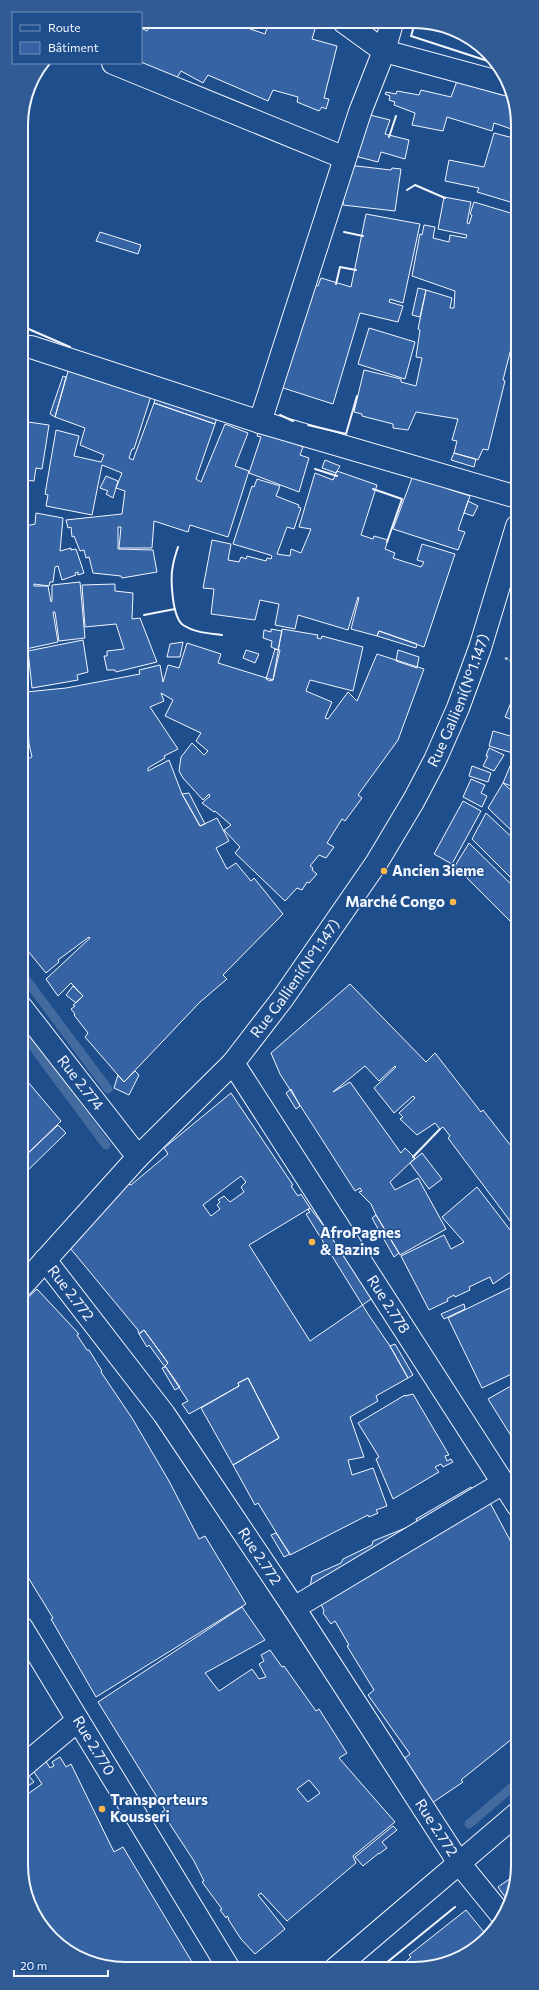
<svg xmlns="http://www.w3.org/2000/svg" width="539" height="1990" font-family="Commissioner,sans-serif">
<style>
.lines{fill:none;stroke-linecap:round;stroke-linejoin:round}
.stream{stroke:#446ba0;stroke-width:9}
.building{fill:#3563a3;stroke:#f2f6ff;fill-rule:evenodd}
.minor-casing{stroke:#f2f6ff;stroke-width:24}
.major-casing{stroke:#f2f6ff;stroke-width:24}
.path{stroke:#b3c4dc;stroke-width:2.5;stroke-dasharray:3 2;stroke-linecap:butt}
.minor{stroke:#1f4e8c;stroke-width:22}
.major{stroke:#1f4e8c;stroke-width:22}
.wall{stroke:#f2f6ff;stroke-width:2}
.poi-dot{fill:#ffb74d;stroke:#1f4e8c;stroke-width:1.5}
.labels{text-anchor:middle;stroke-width:3;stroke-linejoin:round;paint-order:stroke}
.street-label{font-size:15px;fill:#f2f6ff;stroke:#1f4e8c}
.poi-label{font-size:15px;font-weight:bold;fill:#f2f6ff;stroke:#1f4e8c;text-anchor:start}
.rim{fill:none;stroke:#f2f6ff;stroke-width:2}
</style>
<rect width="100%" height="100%" fill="#1f4e8c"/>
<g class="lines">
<!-- stream -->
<path class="stream" d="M514 456 517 447
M22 974 108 1089
M22 1032 106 1145
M469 1824 518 1782"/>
</g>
<!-- building -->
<path class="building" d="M153 21 163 23 164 21 230 22 265 34 269 22H303L316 26 312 39 337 46 324 98 329 99 326 109 322 107 319 111 297 102 298 97 273 90 268 101 208 75 203 83 181 71 175 81 141 63V28L147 31Z
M457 81 502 95 503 93 513 96 517 111V131L494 123 492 131 447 117 443 131 412 125 415 113 394 105 395 102 389 100 390 96 385 94 386 92 396 94 397 91 419 95 421 90 451 97Z
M362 113 390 120 385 134 409 140 405 159 381 152 378 162 351 155Z
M494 133 517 139V204L477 192 479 188 445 181 449 160 484 167Z
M348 165 391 170 392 168 401 169 395 211 343 205Z
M444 197 471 202 467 223 469 224 472 215 470 214 474 202 517 215V325L503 380 505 381 488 450 483 449 478 460 454 453 457 441 452 440 458 419 416 412 408 430 393 428V424L362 416V414L354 412 364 370 401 379V382L416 386 422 358 416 357 420 330 418 329 426 290 452 298 450 308H454L455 291 412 276 420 234 422 235 424 225 435 227 433 238 449 242 450 235 466 238 467 235 438 229Z
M366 214 420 224 403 303 390 299 389 302 403 306 398 322 360 313 333 404 277 386 315 285 318 286 321 278 351 287Z
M100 232 141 245 138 254 96 241Z
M418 288 426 290 420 317 412 315Z
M369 328 415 342 405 379 358 364Z
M69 368 151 396 134 449H132L129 458 133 460 154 403 215 424 196 479 201 482 225 424 248 433 235 466 249 471 228 537 190 525 188 532 154 521 152 548H119L121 527H118V549L153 550 157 572 122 578 121 576 93 573 89 557 86 558 84 550 80 551 74 536 72 537 71 527 68 528 66 520 122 514 125 491 116 488 122 473 102 465 92 515 46 506 48 495 45 494 56 430 79 436 74 456 101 462 104 455 80 445 85 428 55 417Z
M63 376 66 377 55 417 50 414Z
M157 394 218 414 215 424 154 403Z
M21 421 49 425 42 469 36 468 34 481 21 480Z
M260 427 267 432 303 447 300 455 309 458 299 492 249 473 261 437 257 436Z
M454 453 476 459 474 467 451 460Z
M325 460 340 466 336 473 322 468Z
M415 470 450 485 448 489 470 496 458 530 465 532 458 550 393 529Z
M337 471 377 485 361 535 373 539 374 536 388 540 385 549 395 553 393 558 421 567 424 562 417 560 422 544 455 554 424 647 379 631 377 636 351 629 359 598 358 597 348 630 298 615 295 629 275 625 279 604 260 600 255 620 211 614 214 589 203 588 212 540 231 544 228 560 239 562 241 557 246 559 247 556 266 561 267 558 271 559 272 556 270 555 233 544 252 486 254 487 257 479 280 486 276 496 299 505 298 507 301 508 294 529 287 527 277 554 290 556 291 549 301 553 311 529 299 527 315 473 333 480Z
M106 476 118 481 113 498 106 494 108 491 100 488Z
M468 501 478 506 473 516 464 513Z
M36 513 63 518 60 551 71 548V550L76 549 84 573 78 575V572L75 573 76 575 62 580 58 566 55 567 53 582H50L49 586 34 584V586H48L51 602 52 601V585L80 582 85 638 59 641 55 612H53L58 642 26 649V666L21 668V527L35 524Z
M115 584V591L133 593 132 619 140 618 157 662 116 672 115 670H107L104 656H107V651L124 649 116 624 85 627 82 585Z
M271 629 282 631 278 650 271 647 272 641 263 638 264 630 271 632Z
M282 629 318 635 317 638 321 639 322 636 363 647 353 691 310 680 306 691 332 702 325 718 328 719 348 692 357 701 377 654 424 669 398 740 358 795 362 798 345 821 342 819 327 843 334 847 326 858 319 855 310 866 313 868 312 870 317 874 309 883 307 882 302 890 297 888 285 901 235 853 240 847 224 830 231 825 215 811 214 812 202 803 210 796 209 794 203 800 183 778 179 771 181 757 192 743 204 755 208 751 196 741 201 733 165 716 173 700 161 693 164 701 150 707 178 749 164 756 165 758 148 768V771L169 760 182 794 200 826 217 818 229 841 216 848 227 869 236 863 251 881 254 878 283 914 223 975 227 979 200 1002 124 1082 85 1037 88 1033 74 1015 75 1014 71 1009 75 1006 73 1005 83 996 71 983 58 996 46 979 90 938 89 937 58 960 59 962 46 973 28 951 25 953 22 949 21 762 32 757 29 744 26 692 66 688 140 674 139 670 160 665 163 682 168 665 179 668 187 643 221 654 218 663 273 680Z
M379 631 417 644 416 648 377 636Z
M83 640 88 672 77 675 78 680 32 688 28 651Z
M183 642 180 657H167L170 644Z
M275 649 280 650 273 680 270 681 266 679Z
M246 650 259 654 255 663 243 658Z
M398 650 419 657 417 668 396 661Z
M517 688V722L505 717Z
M21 706 27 729 21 731Z
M493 731 517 738 516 754 489 746Z
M489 748 504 755 494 771 483 766 488 756H486Z
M513 759 517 760V788L503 783Z
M472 766 491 773 488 782 469 776Z
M471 779 485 785 481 793 487 796 482 807 463 797Z
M503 783 517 796V836L488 808Z
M189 793 205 824 200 826 182 794Z
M463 801 481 811 452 864 434 854Z
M486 813 517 842V884L472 839Z
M469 843 517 890V928L455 866Z
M350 984 426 1062 435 1053 481 1112 483 1110 518 1155 516 1229 448 1138 450 1136 443 1127 440 1129 435 1123 417 1135 400 1119 403 1117 399 1113 415 1098 413 1096 394 1113 374 1088 396 1067 395 1066 379 1081 365 1066 333 1092 350 1082 401 1153 405 1148 415 1158 390 1182 395 1190 418 1178 446 1229 400 1255 376 1215 371 1204 359 1192 362 1191 360 1188 355 1191 280 1074 271 1053Z
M73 986 83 996 76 1003 66 995Z
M135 1071 139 1075 129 1095 114 1088 118 1075 124 1082Z
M22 1075 61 1121 22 1159Z
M291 1089 300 1106 296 1109 286 1093Z
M231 1093 293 1185 291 1186 298 1196 301 1194 310 1208 308 1210 310 1212 306 1214 368 1314 390 1346 408 1378 376 1396 378 1401 350 1417 364 1457 348 1460 352 1475 373 1468 387 1506 376 1510 378 1513 369 1517 368 1515 290 1555 258 1503 255 1505 233 1465 279 1438 248 1378 238 1383 239 1386 189 1414 182 1404 188 1401 165 1366 168 1363 144 1330 139 1334 138 1330 70 1248 75 1244 68 1236 129 1184 131 1185 168 1154 164 1148ZM241 1176 246 1182 241 1187 244 1192 230 1202 224 1196 218 1200 220 1202 217 1205 220 1209 211 1216 203 1205Z
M58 1125 66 1133 22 1176V1159Z
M422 1153 442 1179 429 1189 410 1163Z
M477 1187 514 1235 518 1232V1267L493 1284 490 1277 469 1287 470 1290 455 1297 454 1295 447 1299 448 1301 429 1310 401 1256 444 1235 451 1249 464 1242 442 1217Z
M310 1208 377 1295 310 1341 249 1245Z
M376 1215 399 1253 394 1257 372 1218Z
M518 1284V1371L482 1388 448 1318Z
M37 1289 79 1334 77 1335 87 1350H89L102 1371 101 1372 132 1418 169 1481 199 1539 205 1536 246 1604 96 1697 51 1619 53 1618 26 1574 28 1573 25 1568 29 1566 22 1554V1303Z
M464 1304 465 1309 444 1319 441 1314Z
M144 1330 168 1363 165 1366 180 1387 175 1390 162 1368 165 1367 149 1345 147 1347 139 1334Z
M395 1344 413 1375 408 1378 390 1346Z
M248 1378 279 1438 233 1465 201 1408 239 1386 238 1383Z
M518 1382V1447L488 1399Z
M413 1394 449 1455 445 1456 447 1461 451 1459 453 1462 443 1467 441 1464 435 1467 439 1472 393 1499 376 1459 379 1457 358 1423 405 1395V1396Z
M477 1485 479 1488 481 1486 518 1555V1734L461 1780 463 1782 432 1803 402 1760 410 1754 368 1695 374 1690 347 1646 349 1645 335 1621 331 1624 323 1613 324 1611 322 1606 319 1604 310 1587 312 1576 341 1563 343 1559 372 1545 373 1541 418 1523 416 1519 471 1487 472 1489Z
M276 1533 290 1554 284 1557 271 1535Z
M242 1607 265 1640 205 1673 219 1691 252 1669 259 1679 266 1677 259 1664 264 1661 261 1655 270 1650 282 1667 284 1666 316 1711 319 1709 347 1753 339 1758 395 1822 353 1856 356 1863 287 1921 261 1893 258 1895 285 1929 255 1954 241 1939 228 1919 229 1918 227 1916 226 1918 220 1910 222 1909 202 1882 204 1881 194 1861 162 1812 165 1810 98 1702ZM309 1780 320 1793 308 1802 297 1789Z
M60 1757 66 1767 71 1764 114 1852 123 1847 195 1967H104L73 1955 47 1934 22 1879V1798L42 1784 32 1769 45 1760 50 1768 54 1766 52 1762Z
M29 1776 34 1782 22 1790V1781Z
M393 1826 397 1830 382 1842 387 1848 379 1854V1853L363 1866 355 1857Z
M518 1873 510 1904 498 1887Z
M466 1910 488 1937 460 1958 428 1968H399L411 1957 409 1955Z"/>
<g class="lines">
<!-- minor casing -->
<g class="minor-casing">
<g id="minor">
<path d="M344 22 384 51 509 85"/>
<path d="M113 63 345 158"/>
<path d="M31 347 260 422 517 497"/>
<path d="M260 422 360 112 384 51 392 23"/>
<path id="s1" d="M22 1008 138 1157"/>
<path id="s2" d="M233 1063 518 1506"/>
<path id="s3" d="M45 1260 164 1414 294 1608 459 1863 503 1917"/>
<path d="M294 1608 503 1483"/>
<path id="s4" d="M22 1628 228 1967"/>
<path d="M22 1767 77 1721"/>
<path d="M336 1968 518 1813"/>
</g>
</g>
<!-- major casing -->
<g class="major-casing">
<g id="major">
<path id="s5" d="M22 1286 138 1157 233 1063 283 998 377 862 414 800 435 760 458 708 480 648 517 526"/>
</g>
</g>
<!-- path -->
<path class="path" d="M505 658 517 663"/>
<!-- minor -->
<use href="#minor" class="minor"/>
<!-- major -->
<use href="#major" class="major"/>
<!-- wall -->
<path class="wall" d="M415 23 411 36 497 64
M389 137 396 116
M407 190 415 185 445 198
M344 232 363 236
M336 284 340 267 356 270
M25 325 24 327 70 347
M280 415 293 421
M308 425 346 434 357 396
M315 469 337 476
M373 489 402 499 387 542
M178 547C176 553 174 559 173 565 170 578 172 617 183 625 195 633 209 633 222 635
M144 615 175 609
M413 1157 440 1129
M380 1968 455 1907"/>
</g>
<!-- markers -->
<g class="poi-dot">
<circle cx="384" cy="871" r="4"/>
<circle cx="453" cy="902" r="4"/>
<circle cx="312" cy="1242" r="4"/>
<circle cx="102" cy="1809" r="4"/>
</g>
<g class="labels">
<!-- street labels -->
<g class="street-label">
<text dy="5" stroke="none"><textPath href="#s5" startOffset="736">Rue Gallieni(N°1.147)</textPath></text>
<text dy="5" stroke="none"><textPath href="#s5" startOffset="412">Rue Gallieni(N°1.147)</textPath></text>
<text dy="5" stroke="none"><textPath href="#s1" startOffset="95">Rue 2.774</textPath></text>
<text dy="5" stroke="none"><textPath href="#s3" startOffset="42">Rue 2.772</textPath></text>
<text dy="5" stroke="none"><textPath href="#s2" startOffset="287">Rue 2.778</textPath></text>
<text dy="5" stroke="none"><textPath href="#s3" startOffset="366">Rue 2.772</textPath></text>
<text dy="5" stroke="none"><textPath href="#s4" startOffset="138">Rue 2.770</textPath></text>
<text dy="5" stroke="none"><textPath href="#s3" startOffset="690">Rue 2.772</textPath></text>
</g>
<!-- poi labels -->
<g class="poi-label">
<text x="392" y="876">Ancien 3ieme</text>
<text x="445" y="907" text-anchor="end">Marché Congo</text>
<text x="320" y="1238">AfroPagnes<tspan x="320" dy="17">&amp; Bazins</tspan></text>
<text x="110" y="1805">Transporteurs<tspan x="110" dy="17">Kousseri</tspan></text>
</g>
</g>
<!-- crop -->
<path d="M0 0H539V1990H0ZM125 28H414A97 97 0 0 1 511 125V1865A97 97 0 0 1 414 1962H125A97 97 0 0 1 28 1865V125A97 97 0 0 1 125 28Z" fill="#305b95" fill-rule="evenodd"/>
<path class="rim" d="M125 28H414A97 97 0 0 1 511 125V1865A97 97 0 0 1 414 1962H125A97 97 0 0 1 28 1865V125A97 97 0 0 1 125 28Z"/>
<!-- legend -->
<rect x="12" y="12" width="130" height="52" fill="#1f4e8c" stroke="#7391ba"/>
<rect x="20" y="25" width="20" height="6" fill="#1f4e8c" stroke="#7391ba"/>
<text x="48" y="32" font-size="12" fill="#f2f6ff">Route</text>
<rect x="20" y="42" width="20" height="12" fill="#3563a3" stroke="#7391ba"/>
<text x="48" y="52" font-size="12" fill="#f2f6ff">Bâtiment</text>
<!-- scale -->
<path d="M14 1970v6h94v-6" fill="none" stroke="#f2f6ff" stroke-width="2"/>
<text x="20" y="1970" font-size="12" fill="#f2f6ff" stroke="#1f4e8c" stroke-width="3" paint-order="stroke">20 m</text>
</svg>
